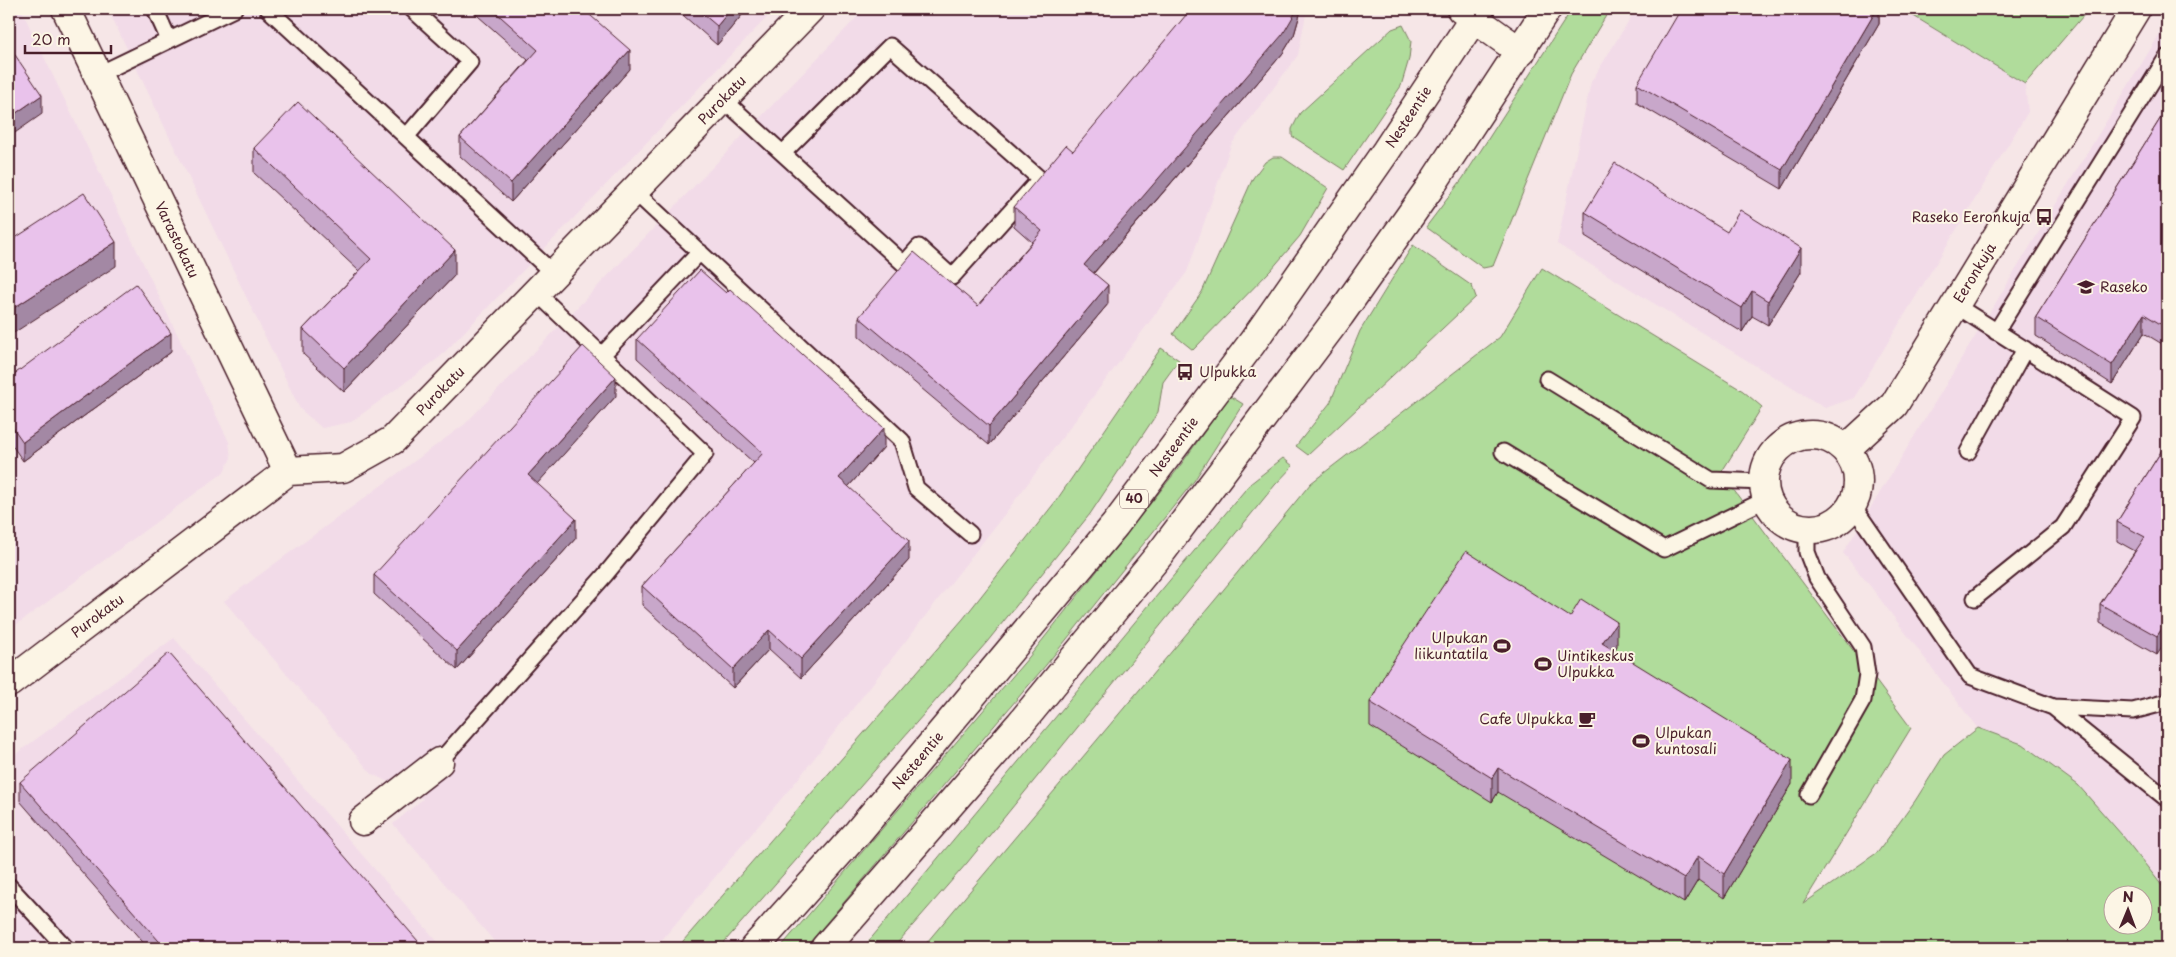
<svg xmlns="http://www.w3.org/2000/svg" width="2176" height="957" font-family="'Playpen Sans',sans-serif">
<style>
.built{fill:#f2dbe8}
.green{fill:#b0dc9b;stroke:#7d7e63;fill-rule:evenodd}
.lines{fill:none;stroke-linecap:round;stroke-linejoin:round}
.service-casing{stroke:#4a1f2b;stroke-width:19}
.minor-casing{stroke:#4a1f2b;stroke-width:31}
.tertiary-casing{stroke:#4a1f2b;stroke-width:31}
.primary-casing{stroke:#4a1f2b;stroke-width:31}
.service{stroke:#fcf5e5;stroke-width:15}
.minor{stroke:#fcf5e5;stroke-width:28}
.tertiary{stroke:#fcf5e5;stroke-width:28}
.primary{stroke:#fcf5e5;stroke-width:28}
.wall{fill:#c8a7ca;stroke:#4a1f2b}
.shaded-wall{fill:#a388a4;stroke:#4a1f2b}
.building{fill:#e9c2eb;stroke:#4a1f2b}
.labels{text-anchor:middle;stroke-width:4;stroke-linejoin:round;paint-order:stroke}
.shield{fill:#fcf5e5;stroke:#7f5f63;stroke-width:1}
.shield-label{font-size:12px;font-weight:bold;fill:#4a1f2b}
.street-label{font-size:14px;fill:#4a1f2b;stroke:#fcf5e5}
.poi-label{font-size:14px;fill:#4a1f2b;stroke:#fcf5e5;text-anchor:start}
</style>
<rect width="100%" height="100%" fill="#f6e6e7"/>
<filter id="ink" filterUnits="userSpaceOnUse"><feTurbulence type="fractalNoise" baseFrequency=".02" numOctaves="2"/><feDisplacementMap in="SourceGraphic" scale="10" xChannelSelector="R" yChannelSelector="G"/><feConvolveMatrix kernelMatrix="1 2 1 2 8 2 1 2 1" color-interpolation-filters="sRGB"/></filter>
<g filter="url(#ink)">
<!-- built -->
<path class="built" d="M9 9H21L229 442 231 458 223 473 9 630Z
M108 9H775L440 357 351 422 322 428 300 409Z
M865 9H1307L1298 55 1231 145 1187 272 1007 511 798 779 655 948H500L393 824 423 799 372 774 224 601 465 424Z
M1636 9H1902L2025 84 2028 112 1854 398 1825 408 1557 244 1591 82Z
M2167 22V948L2144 924V894H2114L2113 908 1871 587 1843 553Z
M174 638 443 948H9V759Z"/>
<!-- green -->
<path class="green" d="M1572 9H1610L1571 74 1493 266 1483 268 1426 227 1463 178Z
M1902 9H2089L2025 84Z
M1403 25 1411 41 1409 59 1401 86 1344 170 1292 136V129L1300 113 1392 29Z
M1273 157H1282L1328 188 1300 236 1271 270 1193 350 1173 334 1202 292 1253 178 1265 162Z
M1413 245 1472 286 1476 297 1308 455 1296 446 1330 403 1360 331Z
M1542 268 1743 391 1762 407 1721 473 1911 728 1803 904 1878 852 1915 801 1944 755 1978 728 2022 744 2078 785 2122 835 2167 892V948H922L1215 600 1311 483 1500 337ZM2114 894H2144V924H2114Z
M1161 348 1179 360 1163 382 1158 412 1090 514 987 642 719 948H677L963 619 1056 501Z
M1230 396 1243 404 1194 481 1046 665 805 948H780L1029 657 1177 470Z
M1283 458 1293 466 1275 485 967 863 893 948H863L1250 484Z"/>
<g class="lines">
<!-- service casing -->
<g class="service-casing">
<path id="service" d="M155 9 169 40
M268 9 554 274
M97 75 234 9
M723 99 904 264 919 247 952 277 1040 179 890 46 783 153
M406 137 470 62 412 9
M634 191 902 441 916 488 970 534
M1955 305 2133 418 2063 527 1975 598
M1996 332 2167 57
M602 355 700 252
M1547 379 1711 480 1764 482
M1503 452 1664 549 1767 499
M1968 452 2025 349
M1853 506 1970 676 2053 707 2133 711 2167 702
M1807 530V552L1817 578 1863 647 1867 674 1863 700 1809 795
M2053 707 2167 799
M439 762 605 575 705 454 536 292
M9 886 66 948"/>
</g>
<!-- minor casing -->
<g class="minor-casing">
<g id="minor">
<path id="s1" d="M66 9 288 471"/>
<circle cx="1811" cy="482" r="47"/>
<path id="s2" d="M1846 449 1894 405 2136 9"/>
<path id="s3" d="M9 683 288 471 343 468 393 440 810 9"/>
<path d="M363 821 439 762"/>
</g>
</g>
<!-- tertiary casing -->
<g class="tertiary-casing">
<path id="tertiary" d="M1461 9 1521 52"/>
</g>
<!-- primary casing -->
<g class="primary-casing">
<g id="primary">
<path id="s4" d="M754 948 858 832 1115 525 1252 343 1386 151 1480 9"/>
<path d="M825 948 1020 724 1160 554 1340 315 1429 189 1547 9"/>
</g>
</g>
<!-- service -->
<use href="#service" class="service"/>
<!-- minor -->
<use href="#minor" class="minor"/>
<!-- tertiary -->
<use href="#tertiary" class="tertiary"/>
<!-- primary -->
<use href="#primary" class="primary"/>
</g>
<!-- wall -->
<path class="wall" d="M470 9H589L588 14 630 69 511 202 460 156V137L528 60Z
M676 9H747L717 45Z
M1879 9V24L1782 189 1637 103V84Z
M1300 14 1294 35 1283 53 1094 273 1108 304 989 445 859 336V317L978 306 1032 242 1014 226V207L1073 151Z
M2167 108V347L2144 333 2112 384 2036 336V317Z
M254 148 455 275 344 392 303 354V329L359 271 254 173Z
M1585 212 1801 272 1768 325 1752 316 1742 332 1585 236Z
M637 339 884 447 848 487 909 560 801 678 769 649 733 688 642 605V586L754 463 637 358Z
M171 352 23 461 9 441V378Z
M616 396 537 483 576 538 457 670 374 594V575Z
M2167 442 2157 655 2100 623V604L2135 551 2117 541V522Z
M1570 617 1617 646 1614 650 1792 784 1724 898 1698 880 1684 903 1498 792 1492 802 1370 726V702Z
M20 782 424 948H148L20 801Z"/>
<!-- shaded-wall -->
<path class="shaded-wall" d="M579 9H589V13L579 24Z
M731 9H747L717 45V26Z
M1296 9H1300V14L1294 35 1283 53 1084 284V265Z
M1877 9H1879V24L1782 189V170Z
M630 50V69L511 202V183Z
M42 95V114L9 137V118Z
M116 242V266L9 336V311Z
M1801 248V272L1768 325V301Z
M455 250V275L344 392V368Z
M1108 285V304L989 445V426Z
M1752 291V316L1742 332V308Z
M2144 314V333L2112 384V365Z
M171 333V352L23 461V442Z
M616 377V396L528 494V475Z
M884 428V447L839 497V478Z
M576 519V538L457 670V651Z
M909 541V560L801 678V659Z
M2167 621V640L2157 655V636Z
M1617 622V646L1602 668V643Z
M769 630V649L733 688V669Z
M1792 760V784L1724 898V874Z
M1498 768V792L1492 802V778Z
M1698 856V880L1684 903V879Z"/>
<!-- building -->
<path class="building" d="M492 9H583L630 50 511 183 460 137 538 50Z
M697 9H731L717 26Z
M1191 9H1296L1294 15 1283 34 1084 265 1108 285 989 426 859 317 914 252 978 306 1042 231 1014 207 1066 145 1073 151Z
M1681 9H1877L1782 170 1637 84Z
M9 46 42 95 9 118Z
M298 102 455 250 344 368 303 329 371 259 254 148Z
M2167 108V328L2144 314 2112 365 2036 317Z
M1615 163 1727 232 1740 210 1801 248 1768 301 1752 291 1742 308 1585 212Z
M84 193 116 242 9 311V242Z
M700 270 726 293 730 289 884 428 839 478 909 541 801 659 769 630 733 669 642 586 763 453 637 339Z
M136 284 171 333 23 442 9 422V378Z
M583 346 616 377 528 475 576 519 457 651 374 575Z
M2167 442V621L2157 636 2100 604 2145 537 2117 522Z
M1466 551 1570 617 1581 599 1617 622 1602 643 1792 760 1724 874 1698 856 1684 879 1498 768 1492 778 1370 702 1387 670Z
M169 653 424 948H165L20 782Z"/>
</g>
<!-- icons -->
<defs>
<g id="bus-bare" transform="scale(1.35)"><path d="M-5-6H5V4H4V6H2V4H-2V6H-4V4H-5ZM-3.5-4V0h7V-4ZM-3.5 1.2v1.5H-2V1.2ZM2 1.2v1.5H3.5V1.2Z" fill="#4a1f2b" stroke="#fcf5e5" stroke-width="2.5" paint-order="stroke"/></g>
<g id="school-bare" transform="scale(1.35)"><path d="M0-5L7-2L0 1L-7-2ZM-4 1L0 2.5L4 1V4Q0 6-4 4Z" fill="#4a1f2b" stroke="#fcf5e5" stroke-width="2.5" paint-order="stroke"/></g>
<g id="stadium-bare" transform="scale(1.35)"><path d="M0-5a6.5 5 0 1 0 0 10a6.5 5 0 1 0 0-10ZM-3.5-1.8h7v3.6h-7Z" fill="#4a1f2b" stroke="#fcf5e5" stroke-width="2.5" paint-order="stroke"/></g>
<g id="cafe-bare" transform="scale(1.35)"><path d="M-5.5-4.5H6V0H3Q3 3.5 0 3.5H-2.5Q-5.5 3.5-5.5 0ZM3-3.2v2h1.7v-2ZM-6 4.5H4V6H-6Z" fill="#4a1f2b" stroke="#fcf5e5" stroke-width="2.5" paint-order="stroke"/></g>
</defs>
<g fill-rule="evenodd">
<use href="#bus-bare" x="2044" y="217"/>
<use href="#school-bare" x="2086" y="287"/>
<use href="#bus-bare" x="1185" y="372"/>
<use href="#stadium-bare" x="1502" y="646"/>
<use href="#stadium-bare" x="1543" y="664"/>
<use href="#cafe-bare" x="1587" y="719"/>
<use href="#stadium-bare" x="1641" y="741"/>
</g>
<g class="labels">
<!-- shield labels -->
<rect class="shield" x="1120" y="489.5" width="28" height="19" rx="4"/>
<g class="shield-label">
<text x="1134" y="503">40</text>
</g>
<!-- street labels -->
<g class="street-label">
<text dy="5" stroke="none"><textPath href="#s3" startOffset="936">Purokatu</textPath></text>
<text dy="5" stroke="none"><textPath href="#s4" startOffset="1059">Nesteentie</textPath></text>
<text dy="5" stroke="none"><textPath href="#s1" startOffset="256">Varastokatu</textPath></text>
<text dy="5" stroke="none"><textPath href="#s2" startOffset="220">Eeronkuja</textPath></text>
<text dy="5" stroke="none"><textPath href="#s3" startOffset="531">Purokatu</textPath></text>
<text dy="5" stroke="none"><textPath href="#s4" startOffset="654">Nesteentie</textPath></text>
<text dy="5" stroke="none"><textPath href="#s3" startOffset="111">Purokatu</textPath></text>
<text dy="5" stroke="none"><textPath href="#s4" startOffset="249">Nesteentie</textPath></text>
</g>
<!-- poi labels -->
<g class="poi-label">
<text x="2030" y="222" text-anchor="end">Raseko Eeronkuja</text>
<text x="2100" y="292">Raseko</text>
<text x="1199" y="377">Ulpukka</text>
<text x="1488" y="643" text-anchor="end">Ulpukan<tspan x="1488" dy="16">liikuntatila</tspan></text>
<text x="1557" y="661">Uintikeskus<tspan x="1557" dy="16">Ulpukka</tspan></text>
<text x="1573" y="724" text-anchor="end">Cafe Ulpukka</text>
<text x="1655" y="738">Ulpukan<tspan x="1655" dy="16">kuntosali</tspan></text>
</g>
</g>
<!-- margin -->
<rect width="2176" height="957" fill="none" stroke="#fcf5e5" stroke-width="30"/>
<rect x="15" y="15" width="2146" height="927" fill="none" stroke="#4a1f2b" stroke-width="2" filter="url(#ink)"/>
<!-- north arrow -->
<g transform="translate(2128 910) rotate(1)"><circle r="24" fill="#fcf5e5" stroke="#b59f9b"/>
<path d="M0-4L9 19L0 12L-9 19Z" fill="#4a1f2b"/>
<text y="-8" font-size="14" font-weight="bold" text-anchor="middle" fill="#4a1f2b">N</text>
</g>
<!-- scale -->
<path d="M25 45v8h86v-8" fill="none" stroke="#4a1f2b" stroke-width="2.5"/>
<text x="32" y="45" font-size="15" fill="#4a1f2b" stroke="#fcf5e5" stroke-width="4" paint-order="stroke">20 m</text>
</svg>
